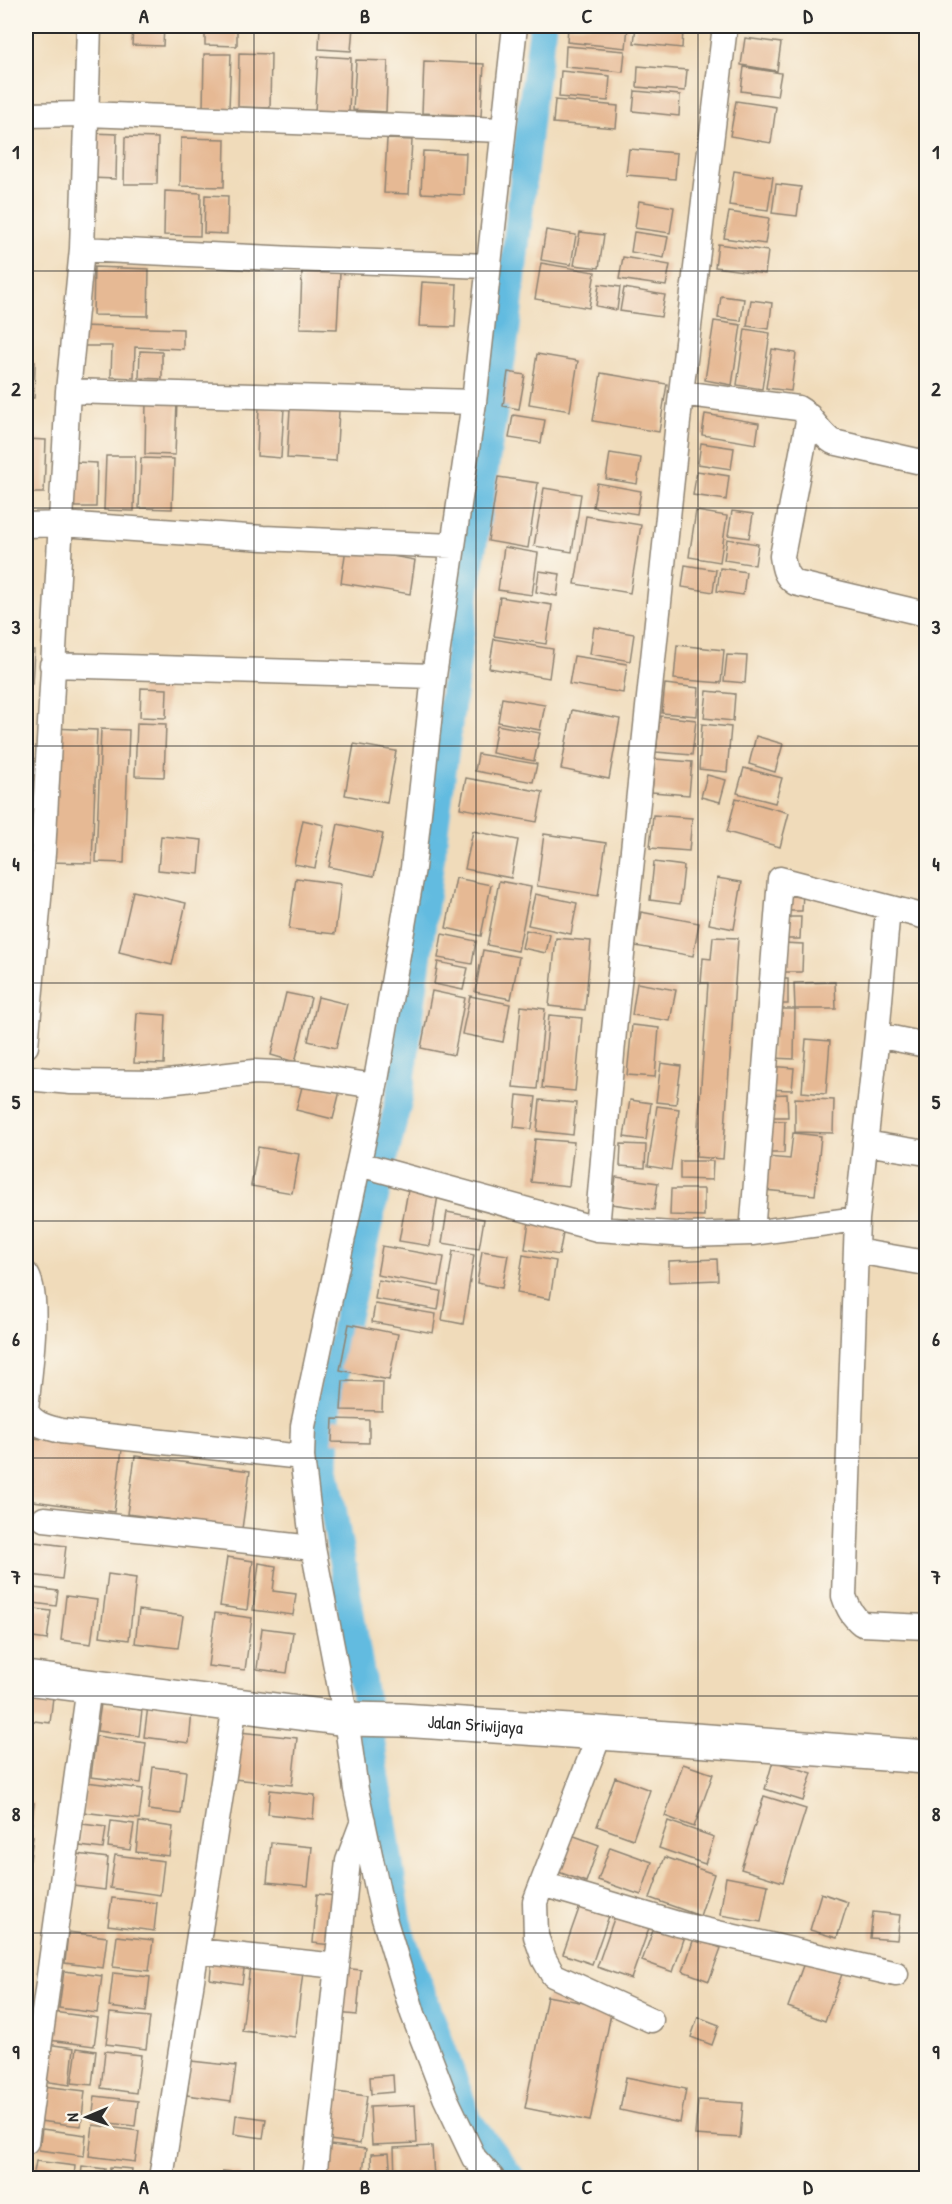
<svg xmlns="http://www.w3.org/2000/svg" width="952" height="2204" font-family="'Patrick Hand',sans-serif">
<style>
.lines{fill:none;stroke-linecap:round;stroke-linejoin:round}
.canal{stroke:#62bbe0;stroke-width:27}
.building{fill:#e6b994}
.street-casing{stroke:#8e8372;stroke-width:27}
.secondary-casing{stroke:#8e8372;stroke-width:36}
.street{stroke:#fff;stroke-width:24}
.secondary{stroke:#fff;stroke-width:33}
.grid{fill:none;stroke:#2b2b2b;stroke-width:1.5;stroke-opacity:0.55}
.labels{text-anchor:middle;stroke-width:4.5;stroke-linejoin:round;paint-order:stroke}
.street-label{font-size:18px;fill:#2b2b2b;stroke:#fbf7ec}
.neatline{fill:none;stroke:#2b2b2b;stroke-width:2}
.grid-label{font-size:20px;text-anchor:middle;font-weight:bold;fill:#2b2b2b}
</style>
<rect width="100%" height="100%" fill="#fbf7ec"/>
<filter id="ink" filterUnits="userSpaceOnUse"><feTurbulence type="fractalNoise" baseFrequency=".0167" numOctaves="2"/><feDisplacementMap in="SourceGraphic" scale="12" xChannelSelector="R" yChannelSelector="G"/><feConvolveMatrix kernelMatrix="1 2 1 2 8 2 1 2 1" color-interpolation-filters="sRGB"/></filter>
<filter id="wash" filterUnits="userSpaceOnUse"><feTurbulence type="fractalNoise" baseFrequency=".008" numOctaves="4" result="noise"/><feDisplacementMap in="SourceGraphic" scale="24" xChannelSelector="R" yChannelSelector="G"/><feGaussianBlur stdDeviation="1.35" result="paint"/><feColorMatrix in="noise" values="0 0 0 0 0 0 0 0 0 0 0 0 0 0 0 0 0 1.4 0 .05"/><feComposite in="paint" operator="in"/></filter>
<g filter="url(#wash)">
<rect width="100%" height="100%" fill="#f0dbba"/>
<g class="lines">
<!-- canal -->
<path class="canal" d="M512 2178 469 2121 400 1931 361 1672 326 1467 327 1416 346 1320 400 1095 469 574 507 328 531 109 543 26"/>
</g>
<g id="blocks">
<!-- building -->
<path class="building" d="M133 26H164L163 46 132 45Z
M205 26H237V46L205 45Z
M320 26H353L351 51 319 49Z
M568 26H628L626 48 567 42Z
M636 26 683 30 682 48 634 43Z
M745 38 781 43 777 71 741 65Z
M566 46 625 51 623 72 565 67Z
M239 53 271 54 270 108 238 107Z
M204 54H231L229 109H203Z
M318 56 351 58 349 113 315 112Z
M356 60 388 61 386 112 353 110Z
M424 61 484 64 481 116 422 113Z
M638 66 687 70 685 91 637 87Z
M744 67 781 73 777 96 741 91Z
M561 71 610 76 608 101 559 97Z
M635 91 680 95 679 116 633 111Z
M555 100 618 106 616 128 553 123Z
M736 101 776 107 771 143 730 136Z
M91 133 117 134 116 179 90 178Z
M125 137 158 138 157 184H124Z
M181 138 225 139 224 187 180 186Z
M387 139 412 140 409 194 384 193Z
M629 149 677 153 675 179 626 175Z
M423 151 466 153 464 195 421 193Z
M734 171 773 177 768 210 729 205Z
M776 184 801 187 797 216 772 213Z
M165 191 201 193 200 236 164 235Z
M205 195 228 196 227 234 204 233Z
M639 201 674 207 670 233 635 228Z
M729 212 769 218 765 244 724 238Z
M546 230 576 235 571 265 541 260Z
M580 232 604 235 599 268 574 265Z
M634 232 668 237 664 258 631 252Z
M718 244 768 251 765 274 715 267Z
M26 250H29L28 280H26Z
M623 257 670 265 666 286 619 279Z
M541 263 595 272 589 308 535 299Z
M94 267 149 269 148 316 93 315Z
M302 270 340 272 337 329 300 328Z
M422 282 457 284 455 327 419 326Z
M599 284 620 287 617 310 596 306Z
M624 288 665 295 661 317 620 311Z
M721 296 744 299 741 321 718 318Z
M751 300 772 303 769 329 747 326Z
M714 321 741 325 732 385 705 380Z
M79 326 183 329V349L135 347 134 378 111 377 112 346H78Z
M745 329 770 333 762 389 737 385Z
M772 349 796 353 791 391 766 388Z
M140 351 162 352V379L139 378Z
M537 354 578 361 570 411 529 404Z
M26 361 35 362 34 398H26Z
M508 372 525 375 519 409 503 406Z
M601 373 667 384 659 432 593 421Z
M146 400 177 401 175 455 145 454Z
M259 407 284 408 281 458 257 456Z
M290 409 339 411 336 461 287 458Z
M705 414 759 423 756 444 702 435Z
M513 415 545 420 541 443 509 438Z
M26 439 46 440 44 493H26Z
M701 443 734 448 731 469 698 464Z
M610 453 641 458 637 484 606 479Z
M106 456H135L134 511 104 510Z
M141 458 174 459 172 509 139 508Z
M75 462 97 463 96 507H73Z
M697 471 729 476 726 500 693 495Z
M498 477 538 483 528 548 488 541Z
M597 483 641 491 637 514 593 507Z
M544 488 581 494 572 552 534 546Z
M696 511 727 516 720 562 689 557Z
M732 511 753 514 749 538 728 535Z
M586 516 641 525 630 593 575 584Z
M727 539 758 544 755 565 724 560Z
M26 542H29L27 571H26Z
M504 547 538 553 532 595 498 590Z
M346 548 415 560 410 594 341 583Z
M685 565 716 570 713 592 682 587Z
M720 568 746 572 743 595 717 591Z
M539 571 560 574 557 596 536 592Z
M500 597 552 605 546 644 494 636Z
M594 627 634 634 630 661 590 654Z
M494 639 553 649 549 678 489 668Z
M677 645 724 650 721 683 674 679Z
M26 650H34L32 684H26Z
M727 655 747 656 745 683 724 681Z
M574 656 627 664 623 693 569 684Z
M665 684 699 688 697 716 662 713Z
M141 688 167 689 166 718 140 717Z
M707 691 735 694 733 721 704 718Z
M502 698 545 705 540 730 498 722Z
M572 710 620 719 609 779 561 769Z
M660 716 696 720 692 755 656 752Z
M137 723 166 724 164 777 135 776Z
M702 724 731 727 727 772 699 769Z
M497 725 540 733 534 761 492 753Z
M52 728 97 730 92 863 47 862Z
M101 729 129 730 124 863 96 862Z
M756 736 783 744 775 772 749 764Z
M354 744 396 751 387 803 345 795Z
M478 754 537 764 533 782 475 771Z
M655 759 692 762 689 795 652 792Z
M744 768 782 778 775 803 737 793Z
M707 775 726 780 720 802 701 797Z
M466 778 543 792 537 822 460 808Z
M736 798 789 813 780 847 727 832Z
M653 815 692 818 689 851 650 848Z
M303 820 324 825 315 868 294 864Z
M338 824 383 834 374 876 329 867Z
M473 831 518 840 511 878 465 869Z
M544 834 606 843 598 896 537 886Z
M161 836 202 840 199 874 158 870Z
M654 862 684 866 680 904 650 900Z
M296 878 341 884 335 934 289 929Z
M456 878 491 885 481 936 446 928Z
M717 878 742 882 734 929 709 924Z
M499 881 531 887 518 951 487 945Z
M785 890 803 891 802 911H784Z
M133 891 186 903 172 965 119 952Z
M535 894 577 903 571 934 528 925Z
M641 912 699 923 693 956 635 946Z
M782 917H801L800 939H782Z
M526 930 550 935 546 953 522 948Z
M442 934 476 941 472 964 438 958Z
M713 937 738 938 723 1159 696 1157 708 983H701L703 958 711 959Z
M556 938 591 941 585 1010 549 1006Z
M783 943 803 944 802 972H782Z
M483 950 519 957 511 999 475 992Z
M438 962 468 968 463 990 434 984Z
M777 979H788V1004H777Z
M835 982 836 1009H795L794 983Z
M637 983 676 990 670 1021 632 1015Z
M432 991 465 998 454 1055 421 1048Z
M286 993 311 998 295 1062 271 1055Z
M470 996 510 1004 503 1042 462 1034Z
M318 997 347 1004 336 1048 308 1041Z
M521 1006 545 1009 537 1089 513 1087Z
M773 1009H795L794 1059 772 1058Z
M137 1013 166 1015 164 1064 134 1063Z
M549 1015 582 1018 575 1091 542 1088Z
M632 1025 659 1028 655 1077 627 1075Z
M806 1039 830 1041 826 1094 802 1092Z
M661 1063 681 1066 676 1104 656 1102Z
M768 1066 794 1068 792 1090 767 1089Z
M303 1083 340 1091 333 1119 296 1110Z
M787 1094 788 1117H767L766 1095Z
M517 1095 536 1097 532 1129 514 1127Z
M795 1098 834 1100 833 1133 795 1132Z
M540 1100 576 1103 573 1135 537 1131Z
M630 1100 651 1103 646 1140 624 1137Z
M657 1106 679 1109 671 1170 648 1166Z
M763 1120 785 1121 784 1153H762Z
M793 1133 821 1136 815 1195 764 1190 767 1157 790 1159Z
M535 1139 574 1142 569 1186 531 1182Z
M621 1144 646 1145 645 1168 620 1166Z
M258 1147 299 1154 292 1193 251 1186Z
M680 1161H713L712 1180 680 1179Z
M616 1177 658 1183 654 1210 612 1204Z
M671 1189H704V1216L670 1215Z
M408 1190 438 1195 430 1246 399 1241Z
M447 1212 484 1219 479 1249 442 1243Z
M529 1222 564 1228 559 1255 525 1249Z
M382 1246 444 1257 439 1286 377 1275Z
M453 1251 474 1255 463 1324 442 1320Z
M482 1251 508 1255 502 1288 477 1283Z
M523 1255 556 1261 550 1299 517 1293Z
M717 1259 718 1280 669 1282V1261Z
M378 1280 441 1291 438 1310 375 1299Z
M375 1304 436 1314 433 1333 372 1322Z
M349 1324 398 1334 389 1380 340 1370Z
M343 1381 383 1382 382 1411 341 1410Z
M333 1419 369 1420V1443L332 1442Z
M26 1437 122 1449 114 1512 26 1500Z
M135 1456 250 1471 242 1529 127 1514Z
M26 1528 32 1529 27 1566H26Z
M35 1542 66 1546 62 1579 31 1575Z
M227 1557 253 1561 247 1610 220 1606Z
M259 1563 276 1566 273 1591 296 1594 293 1615 253 1610Z
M108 1574 136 1578 129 1640 100 1636Z
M26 1587 58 1591 56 1606 26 1602Z
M66 1596 97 1600 91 1644 61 1640Z
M26 1608 51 1611 47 1640 26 1637Z
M139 1610 183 1616 178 1648 135 1643Z
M215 1613 252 1618 245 1670 208 1666Z
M262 1628 293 1632 287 1673 257 1669Z
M26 1694 53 1697 50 1723 26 1720Z
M101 1704 142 1710 139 1736 97 1731Z
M148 1706 192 1711 189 1743 144 1737Z
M239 1732 297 1738 292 1785 234 1779Z
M96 1736 146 1743 141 1783 91 1777Z
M773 1761 812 1773 803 1801 765 1789Z
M683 1764 713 1774 694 1827 665 1816Z
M153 1767 186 1771 181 1814 148 1810Z
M615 1777 650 1790 633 1839 597 1826Z
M86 1782 143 1789 139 1819 83 1812Z
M270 1790 315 1795 313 1819 268 1814Z
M764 1796 806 1809 783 1882 741 1869Z
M26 1802 34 1803 31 1829H26Z
M111 1821 134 1824 130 1850 108 1847Z
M668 1821 714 1837 705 1864 659 1848Z
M139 1822 173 1827 169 1856 136 1852Z
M82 1824 106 1827 103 1849 80 1846Z
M566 1833 599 1845 586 1882 553 1870Z
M26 1835 33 1836 30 1860 26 1859Z
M271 1843 312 1847 308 1886 267 1882Z
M610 1847 652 1862 641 1895 598 1880Z
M77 1854 108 1858 105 1890 73 1886Z
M115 1855 164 1861 160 1895 110 1888Z
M665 1857 714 1874 700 1916 650 1898Z
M726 1877 768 1885 761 1922 720 1915Z
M26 1880H30L27 1901H26Z
M821 1893 848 1902 837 1938 810 1930Z
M317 1894 336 1896 332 1945 313 1943Z
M112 1898 157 1903 154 1931 108 1925Z
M581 1903 610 1913 592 1964 563 1954Z
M873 1912 900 1915 897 1940 870 1938Z
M616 1913 650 1925 631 1979 597 1967Z
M656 1922 686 1933 673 1972 642 1961Z
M68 1932 107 1937 103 1968 65 1963Z
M117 1936 153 1940 149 1971 113 1967Z
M694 1938 721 1948 709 1981 683 1971Z
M212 1958 245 1962 242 1984 210 1979Z
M805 1960 842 1974 825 2021 788 2007Z
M250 1965 303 1972 295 2037 242 2031Z
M341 1968 361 1970 357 2015 337 2013Z
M64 1971 102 1976 97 2013 59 2008Z
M113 1973 150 1977 146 2012 109 2007Z
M547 1996 612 2008 590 2121 525 2108Z
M53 2012 98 2018 94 2046 49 2040Z
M110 2013 150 2017 146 2049 106 2044Z
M698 2017 719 2025 712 2045 691 2037Z
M47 2044 74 2048 70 2085 43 2081Z
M77 2048 96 2051 92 2085 72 2083Z
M105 2051 141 2055 136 2093 101 2088Z
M191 2061 236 2066 231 2101 187 2095Z
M393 2075 394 2092 371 2094 370 2077Z
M626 2077 686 2089 680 2123 620 2110Z
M43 2086 85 2091 81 2126 39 2121Z
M328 2091 367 2096 360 2144 322 2139Z
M95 2096 138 2101 135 2126 92 2121Z
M698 2100 743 2103 740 2138 695 2135Z
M415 2105 417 2143 372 2145 370 2107Z
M236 2115 266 2119 263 2138 234 2134Z
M93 2125 139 2131 135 2162 89 2156Z
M42 2129 86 2135 84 2156 39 2150Z
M321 2144 366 2149 362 2178H326Z
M432 2146 434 2178H395L394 2148Z
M389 2153 391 2178H372L371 2154Z
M36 2161 75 2166 74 2178H33Z
M82 2166 105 2169 104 2178H81Z
M110 2167 132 2169 131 2178H109Z
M223 2171 241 2173 240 2178H222Z"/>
</g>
</g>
<g filter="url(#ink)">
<use href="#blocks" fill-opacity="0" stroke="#8e8372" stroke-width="1.5"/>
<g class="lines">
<!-- street casing -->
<g class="street-casing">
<path id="street" d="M26 115 86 114 503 130
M82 249 294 259 488 266
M68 391 474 402
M681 393 798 408C813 416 818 433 833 442L926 463
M809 416 782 556C784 569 785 576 795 583L926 614
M26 525 62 524 263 538 453 546
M52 665 434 676
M888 908 877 1035 857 1219 844 1596C848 1608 852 1616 862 1624L926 1627
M877 1035 926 1045
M26 1046 43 853 68 391 82 249 89 26
M26 1078 71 1082 159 1083 254 1072 297 1074 375 1086
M865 1143 926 1153
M359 1164 597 1229 688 1235 752 1233 857 1219
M597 1229 614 1031 681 393 725 26
M752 1233 780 879 926 917
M856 1251 926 1263
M26 1274C42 1293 28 1383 26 1411 34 1425 47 1427 61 1431L302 1457
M44 1519 313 1548
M600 1733 535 1902 536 1936 544 1959 553 1975 651 2020
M542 1884 678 1924 896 1974
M197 1951 337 1966 314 2178
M337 1966 348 1861 363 1821
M26 2142 89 1687
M161 2178 235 1705
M492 2178 474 2158 445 2097 413 2014 383 1915 356 1790 346 1719 313 1548 302 1457 303 1426 375 1086 413 868 434 676 474 402 515 26"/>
</g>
<!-- secondary casing -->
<g class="secondary-casing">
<g id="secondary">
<path id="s1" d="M26 1678 346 1719 401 1720 600 1733 926 1757"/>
</g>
</g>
<!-- street -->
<use href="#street" class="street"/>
<!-- secondary -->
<use href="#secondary" class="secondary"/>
</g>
</g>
<!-- grid -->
<path class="grid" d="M254 26V2178M476 26V2178M698 26V2178M26 271H926M26 508H926M26 746H926M26 983H926M26 1221H926M26 1458H926M26 1696H926M26 1933H926"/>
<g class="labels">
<!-- street labels -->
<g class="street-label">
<text dy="6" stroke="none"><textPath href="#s1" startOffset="452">Jalan Sriwijaya</textPath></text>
</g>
</g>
<!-- margin -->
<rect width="952" height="2204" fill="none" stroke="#fbf7ec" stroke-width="66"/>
<!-- north arrow -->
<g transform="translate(87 2117) rotate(268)" stroke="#fbf7ec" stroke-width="4.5" paint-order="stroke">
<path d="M0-4.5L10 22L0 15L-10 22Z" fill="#2b2b2b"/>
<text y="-9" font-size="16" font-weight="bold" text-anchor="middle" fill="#2b2b2b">N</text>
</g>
<rect x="33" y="33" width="886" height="2138" class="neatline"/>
<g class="grid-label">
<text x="144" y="23">A</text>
<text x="365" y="23">B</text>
<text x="587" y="23">C</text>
<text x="808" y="23">D</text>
<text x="16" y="159">1</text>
<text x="936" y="159">1</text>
<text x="16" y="396">2</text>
<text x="936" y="396">2</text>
<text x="16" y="634">3</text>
<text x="936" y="634">3</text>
<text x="16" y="871">4</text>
<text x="936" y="871">4</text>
<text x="16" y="1109">5</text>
<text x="936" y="1109">5</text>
<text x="16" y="1346">6</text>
<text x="936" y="1346">6</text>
<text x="16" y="1584">7</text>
<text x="936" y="1584">7</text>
<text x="16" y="1821">8</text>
<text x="936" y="1821">8</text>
<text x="16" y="2059">9</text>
<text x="936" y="2059">9</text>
<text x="144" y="2194">A</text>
<text x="365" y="2194">B</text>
<text x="587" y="2194">C</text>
<text x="808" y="2194">D</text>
</g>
</svg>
